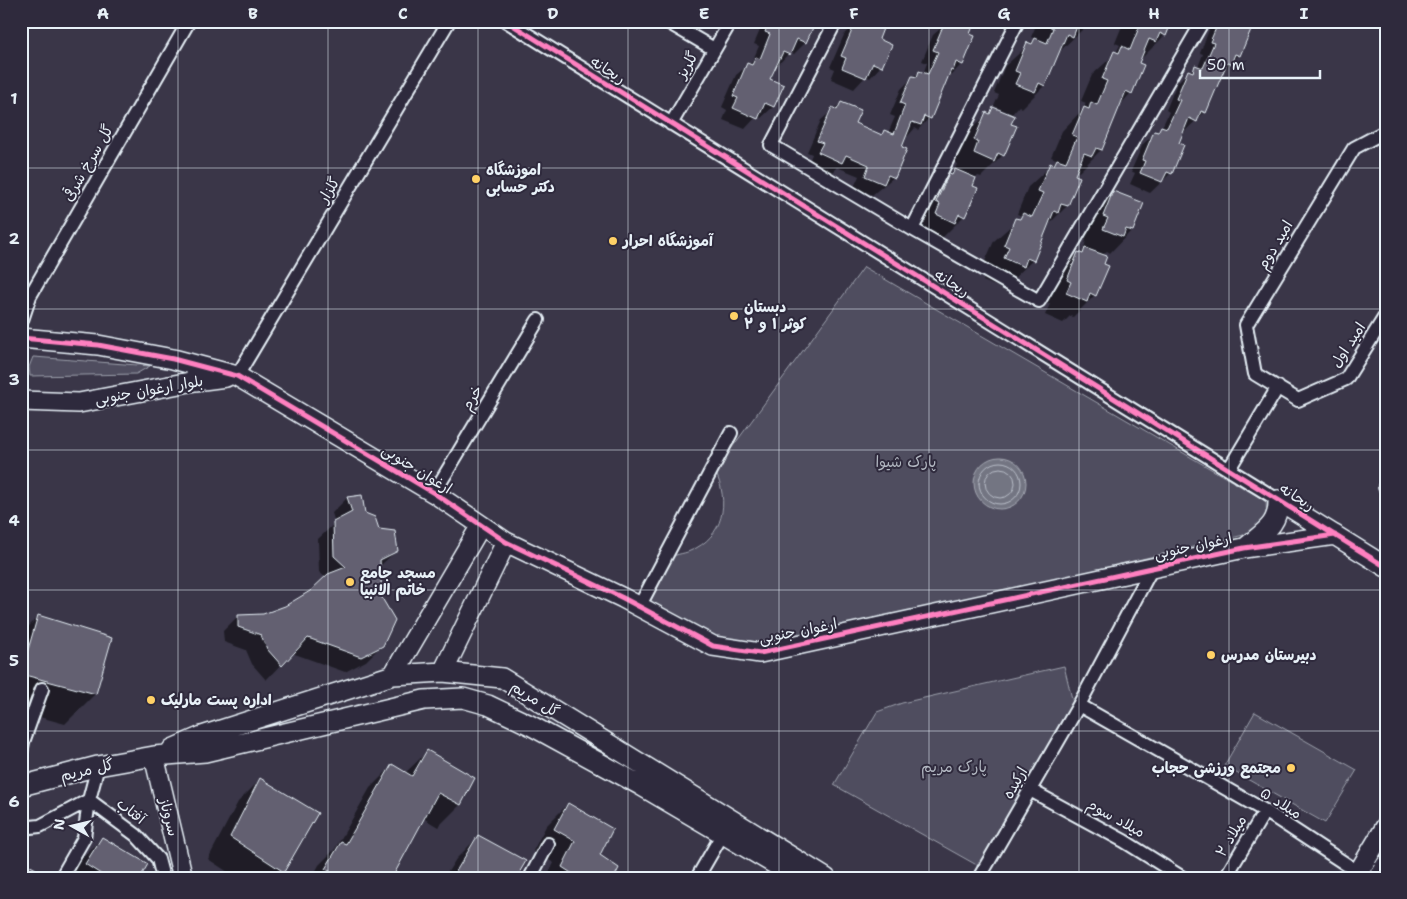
<svg xmlns="http://www.w3.org/2000/svg" width="1407" height="899" font-family="'Shantell Sans','Playpen Sans Arabic',sans-serif">
<style>
.green{fill:#504e5f;stroke:#9ca0ac}
.water{fill:#737482;stroke:#a2a6b1}
.shadow{fill:#0007}
.lines{fill:none;stroke-linecap:round;stroke-linejoin:round}
.shore{stroke:#b9bfc9;stroke-width:1}
.building{fill:#636171;stroke:#e8f1f8}
.street-casing{stroke:#e8f1f8;stroke-width:16}
.secondary-casing{stroke:#e8f1f8;stroke-width:22}
.street{stroke:#2f2a3d;stroke-width:12}
.secondary{stroke:#2f2a3d;stroke-width:19}
.cycleway-casing{stroke:#2f2a3d;stroke-width:8}
.cycleway{stroke:#ff80c0;stroke-width:5}
.grid{fill:none;stroke:#e8f1f8;stroke-width:1;stroke-opacity:0.55}
.poi-dot{fill:#ffd166;stroke:#2f2a3d;stroke-width:2}
.labels{text-anchor:middle;stroke-width:4;stroke-linejoin:round;paint-order:stroke}
.street-label{font-size:15px;fill:#e8f1f8;stroke:#2f2a3d}
.poi-label{font-size:15px;font-weight:bold;fill:#e8f1f8;stroke:#2f2a3d;text-anchor:start}
.park-label{font-size:15px;fill:#b3b8c2;stroke:#2f2a3d}
.neatline{fill:none;stroke:#e8f1f8;stroke-width:2}
.grid-label{font-size:16px;text-anchor:middle;font-weight:bold;fill:#e8f1f8}
</style>
<rect width="100%" height="100%" fill="#3a3648"/>
<filter id="ink" filterUnits="userSpaceOnUse"><feTurbulence type="fractalNoise" baseFrequency=".02" numOctaves="2"/><feDisplacementMap in="SourceGraphic" scale="10" xChannelSelector="R" yChannelSelector="G"/><feConvolveMatrix kernelMatrix="1 2 1 2 8 2 1 2 1" color-interpolation-filters="sRGB"/></filter>
<g filter="url(#ink)">
<!-- green -->
<path class="green" d="M864 267 1259 497 1266 502 1267 520 1248 534 1010 590 768 643 723 642 644 598C652 586 659 570 669 559 673 554 684 554 690 551 724 537 730 502 715 471Z
M33 357H34L150 366 136 374 30 376 29 367Z
M1064 666 1074 707 982 868 834 785 877 712 902 703Z
M1255 712 1357 770 1325 823 1224 766Z"/>
<!-- water -->
<path class="water" d="M974 483a26 26 0 1 1 52 0a26 26 0 1 1-52 0Z"/>
<!-- shadow -->
<path class="shadow" d="M764 21 814 22 805 43 794 54 790 52 777 66 775 65 769 80 782 86 773 107 761 118 757 116 745 129 723 120 727 110 722 107 736 75 752 62 759 46 754 44Z
M949 21H977L972 24 968 34 962 64 950 76 948 75 929 118 918 130 915 128 908 136 906 135 900 148 894 177 872 195 854 187 859 176 837 167 830 174 808 164 812 154 807 152 821 120 841 103 854 124 880 136 884 132 888 133 895 117 890 115 901 89 913 77 920 72 923 74 927 63 922 61 933 35Z
M1038 21H1085L1082 30 1059 52 1044 86 1022 108 1019 106 1012 114 994 106 999 95 994 93 1005 66 1035 39 1031 37Z
M1124 21H1171L1165 35 1143 57 1141 56 1131 93 1119 106 1101 150 1079 172 1076 170 1073 176 1078 178 1067 206 1047 226 1033 260 1010 282 1008 281 1000 288 983 281 987 270 982 268 994 241 1022 216 1017 214 1028 187 1054 163 1056 159 1051 157 1062 131 1083 109 1086 103 1081 101 1092 75 1116 53 1120 45 1115 43Z
M1215 21H1248L1239 55 1223 71 1205 112 1184 132 1182 131 1171 173 1150 193 1130 184 1135 173 1131 171 1143 144 1162 127 1169 112 1166 110 1177 83 1188 72 1198 67 1203 54 1200 53 1211 25Z
M856 24 881 66 870 78 866 76 854 89 831 79 835 69 830 67 844 35Z
M993 109 1010 124 1003 155 981 177 978 176 973 181 964 216 942 238 940 237 932 244 914 237 927 198 954 171 957 164 953 162 964 135Z
M1114 192 1132 230 1110 253 1107 251 1102 256 1095 295 1073 317 1070 316 1063 323 1045 315 1050 304 1045 302 1056 275 1078 253 1083 252 1086 240 1082 238 1092 214Z
M361 496 364 514 397 550 379 567 382 645 366 661 345 672 292 653 266 680 252 664 246 650 224 642 223 631 238 616 263 615 286 608 310 592 326 578 319 572 318 539 335 523 332 513 347 498Z
M38 617 95 694 65 724 21 712V634Z
M427 752 460 805 438 827 423 818 391 878H312L319 865 335 849 370 788 392 766 405 773Z
M260 780 316 814 283 872 277 878H237L208 859 238 802Z
M568 804 613 878H546L554 863 533 851 546 826Z
M478 837 515 878H444L456 859Z
M102 838 139 878H70L80 860Z
M736 872 745 878H730Z"/>
<g class="lines">
<!-- shore -->
<path class="shore" d="M979 483a21 21 0 1 1 42 0a21 21 0 1 1-42 0Z
M985 483a15 15 0 1 1 30 0a15 15 0 1 1-30 0Z"/>
</g>
<!-- building -->
<path class="building" d="M769 21H816L806 43 797 39 790 55 783 52 770 79 784 85 774 107 765 103 758 119 733 108 738 98 733 96 747 63 752 65 756 57 760 59 770 34 765 32Z
M856 21H874L884 26 879 39 892 45 882 67 873 63 866 78 842 68 846 58 841 56Z
M945 21H962L973 26 970 34 975 36 963 65 956 62 953 71 951 70 931 119 924 116 921 125 912 122 902 147 907 149 895 178 888 175 884 184 865 176 869 165 846 155 842 163 818 152 823 143 817 141 832 107 837 110 841 102 861 110 855 123 882 135 884 130 894 134 905 105 900 103 912 76 917 77 919 71 928 74 938 52 933 50Z
M1036 21H1079L1073 37 1067 34 1045 86 1039 83 1035 92 1015 84 1020 73 1015 71 1027 42 1032 44 1035 38 1047 43 1053 28Z
M1132 21H1172L1166 36 1160 33 1156 42 1149 39 1139 63 1144 65 1132 94 1126 91 1102 150 1096 148 1092 156 1084 153 1075 175 1080 177 1068 206 1061 204 1058 213 1054 211 1034 261 1027 258 1024 267 1004 258 1009 247 1004 245 1015 218 1020 219 1023 213 1032 217 1043 193 1038 191 1050 163 1054 165 1057 159 1066 162 1077 137 1072 135 1084 107 1089 109 1091 102 1097 105 1107 81 1102 79 1114 51 1119 53 1122 46 1130 50 1140 25Z
M1219 21H1249L1247 25 1252 27 1240 56 1235 54 1231 64 1227 63 1206 113 1201 111 1197 122 1189 118 1179 143 1184 145 1172 174 1167 172 1162 182 1140 173 1145 161 1142 160 1154 131 1158 132 1161 126 1167 128 1180 100 1176 99 1188 70 1193 72 1195 65 1203 68 1214 43 1210 42Z
M993 107 1015 116 1011 124 1017 126 1004 156 998 153 994 162 974 153 978 142 974 140 986 112 990 114Z
M955 169 976 178 973 186 978 188 965 217 959 214 955 223 936 214 940 204 936 202 949 174 952 175Z
M1113 191 1144 203 1133 231 1126 229 1123 237 1103 229 1108 218 1103 216Z
M1085 248 1107 256 1104 264 1109 266 1096 296 1090 293 1087 302 1066 293 1071 282 1067 280 1078 252 1083 254Z
M362 495 365 513 375 517 379 529 395 531 398 551 380 560 382 598 395 620 383 646 361 657 308 638 282 666 267 649 261 635 238 627V615L263 614 285 606 310 591 328 574 346 567 334 556 333 522 352 512 347 497Z
M38 615 112 638 96 694 21 674Z
M427 750 475 778 461 805 438 793 392 878H326L330 871 325 869 341 842 346 844 392 764 412 776Z
M260 778 318 813 284 872 230 837Z
M568 803 613 829 600 855 619 868 614 878H579L562 867 575 841 554 829Z
M478 835 526 861 516 878H452Z
M102 837 148 864 140 878H107L85 864Z
M21 861 36 869 31 878H21Z"/>
<g class="lines">
<!-- street casing -->
<g class="street-casing">
<path id="street" d="M506 21 1278 500
M666 21 714 49
M836 21 771 145 912 229 1039 301 1203 21
M671 124 731 21
M1386 131 1354 148 1246 325 1255 374 1298 400 1346 379 1386 315
M912 229 1018 21
M21 323 30 296 189 21
M237 376 449 21
M1229 469 1278 387
M1385 487H1386
M434 493 538 320
M639 607 731 433
M1079 705 1265 811 1358 872
M21 753 23 742 42 689
M1030 790 1124 841 1183 878
M89 800 136 835 158 859 163 878
M21 828 40 826 89 800
M61 878 84 838 89 800 98 766
M530 878 548 844
M697 878 726 828
M979 878 1079 705 1152 568
M1225 878 1265 811"/>
</g>
<!-- secondary casing -->
<g class="secondary-casing">
<path id="secondary" d="M21 338 98 345 173 359 237 376 434 493 506 542 623 598 713 646 760 653 1244 548 1335 535
M21 401 79 403 195 381 226 377
M1278 500 1386 567
M1245 548C1263 532 1279 526 1278 500
M443 672 506 542
M393 675 480 527
M172 749 202 736 393 675 443 672 502 678 826 878
M154 756 183 878
M21 786 98 766 154 756 205 752 424 700 463 698 488 705 530 725 640 785 798 878
M1355 878 1386 826
M1378 878 1386 865"/>
</g>
<!-- street -->
<use href="#street" class="street"/>
<!-- secondary -->
<use href="#secondary" class="secondary"/>
<!-- cycleway casing -->
<g class="cycleway-casing">
<path id="cycleway" d="M506 21 1386 567
M21 338 98 345 173 359 237 376 434 493 506 542 623 598 713 646 760 653 1244 548 1335 535"/>
</g>
<!-- cycleway -->
<use href="#cycleway" class="cycleway"/>
</g>
</g>
<!-- grid -->
<path class="grid" d="M178 21V878M328 21V878M478 21V878M628 21V878M779 21V878M929 21V878M1079 21V878M1229 21V878M21 168H1386M21 309H1386M21 450H1386M21 590H1386M21 731H1386"/>
<!-- markers -->
<g class="poi-dot">
<circle cx="476" cy="179" r="5"/>
<circle cx="613" cy="241" r="5"/>
<circle cx="734" cy="316" r="5"/>
<circle cx="350" cy="582" r="5"/>
<circle cx="1211" cy="655" r="5"/>
<circle cx="151" cy="700" r="5"/>
<circle cx="1291" cy="768" r="5"/>
</g>
<g class="labels">
<!-- street labels -->
<g class="street-label">
<text transform="translate(687 65) rotate(-60)" y="5">گلریز</text>
<text transform="translate(608 70) rotate(32)" y="5">ریحانه</text>
<text transform="translate(88 163) rotate(-60)" y="5">گل سرخ شرقی</text>
<text transform="translate(329 190) rotate(-59)" y="5">گلزار</text>
<text transform="translate(1275 245) rotate(-59)" y="5">امید دوم</text>
<text transform="translate(952 283) rotate(32)" y="5">ریحانه</text>
<text transform="translate(1348 345) rotate(-57)" y="5">امید اول</text>
<text transform="translate(149 390) rotate(-10)" y="5">بلوار ارغوان جنوبی</text>
<text transform="translate(472 398) rotate(-59)" y="5">خرم</text>
<text transform="translate(417 469) rotate(32)" y="5">ارغوان جنوبی</text>
<text transform="translate(1297 497) rotate(32)" y="5">ریحانه</text>
<text transform="translate(1193 546) rotate(-12)" y="5">ارغوان جنوبی</text>
<text transform="translate(798 631) rotate(-11)" y="5">ارغوان جنوبی</text>
<text transform="translate(535 699) rotate(32)" y="5">گل مریم</text>
<text transform="translate(87 770) rotate(-13)" y="5">گل مریم</text>
<text transform="translate(1015 783) rotate(-60)" y="5">ارکیده</text>
<text transform="translate(1281 803) rotate(32)" y="5">میلاد ۵</text>
<text transform="translate(131 811) rotate(38)" y="5">آفتاب</text>
<text transform="translate(169 817) rotate(76)" y="5">سروناز</text>
<text transform="translate(1116 818) rotate(29)" y="5">میلاد سوم</text>
<text transform="translate(1231 836) rotate(-59)" y="5">میلاد ۲</text>
</g>
<!-- poi labels -->
<g class="poi-label">
<text x="486" y="175">اموزشگاه<tspan x="486" dy="17">دکتر حسابی</tspan></text>
<text x="623" y="246">آموزشگاه احرار</text>
<text x="744" y="312">دبستان<tspan x="744" dy="17">کوثر ۱ و ۲</tspan></text>
<text x="360" y="578">مسجد جامع<tspan x="360" dy="17">خاتم الانبیا</tspan></text>
<text x="1221" y="660">دبیرستان مدرس</text>
<text x="161" y="705">اداره پست مارلیک</text>
<text x="1281" y="773" text-anchor="end">مجتمع ورزشی حجاب</text>
</g>
<!-- park labels -->
<g class="park-label">
<text x="906" y="467">پارک شیوا</text>
<text x="954" y="772">پارک مریم</text>
</g>
</g>
<!-- margin -->
<rect width="1407" height="899" fill="none" stroke="#2f2a3d" stroke-width="55"/>
<!-- north arrow -->
<g transform="translate(72 826) rotate(278)" stroke="#2f2a3d" stroke-width="4" paint-order="stroke">
<path d="M0-4L9 19L0 12L-9 19Z" fill="#e8f1f8"/>
<text y="-8" font-size="14" font-weight="bold" text-anchor="middle" fill="#e8f1f8">N</text>
</g>
<!-- scale -->
<path d="M1200 70v8h120v-8" fill="none" stroke="#e8f1f8" stroke-width="2.5"/>
<text x="1207" y="70" font-size="15" fill="#e8f1f8" stroke="#2f2a3d" stroke-width="4" paint-order="stroke">50 m</text>
<rect x="28" y="28" width="1352" height="844" class="neatline"/>
<g class="grid-label">
<text x="103" y="19">A</text>
<text x="253" y="19">B</text>
<text x="403" y="19">C</text>
<text x="553" y="19">D</text>
<text x="704" y="19">E</text>
<text x="854" y="19">F</text>
<text x="1004" y="19">G</text>
<text x="1154" y="19">H</text>
<text x="1304" y="19">I</text>
<text x="14" y="104">1</text>
<text x="14" y="244">2</text>
<text x="14" y="385">3</text>
<text x="14" y="526">4</text>
<text x="14" y="666">5</text>
<text x="14" y="807">6</text>
</g>
</svg>
